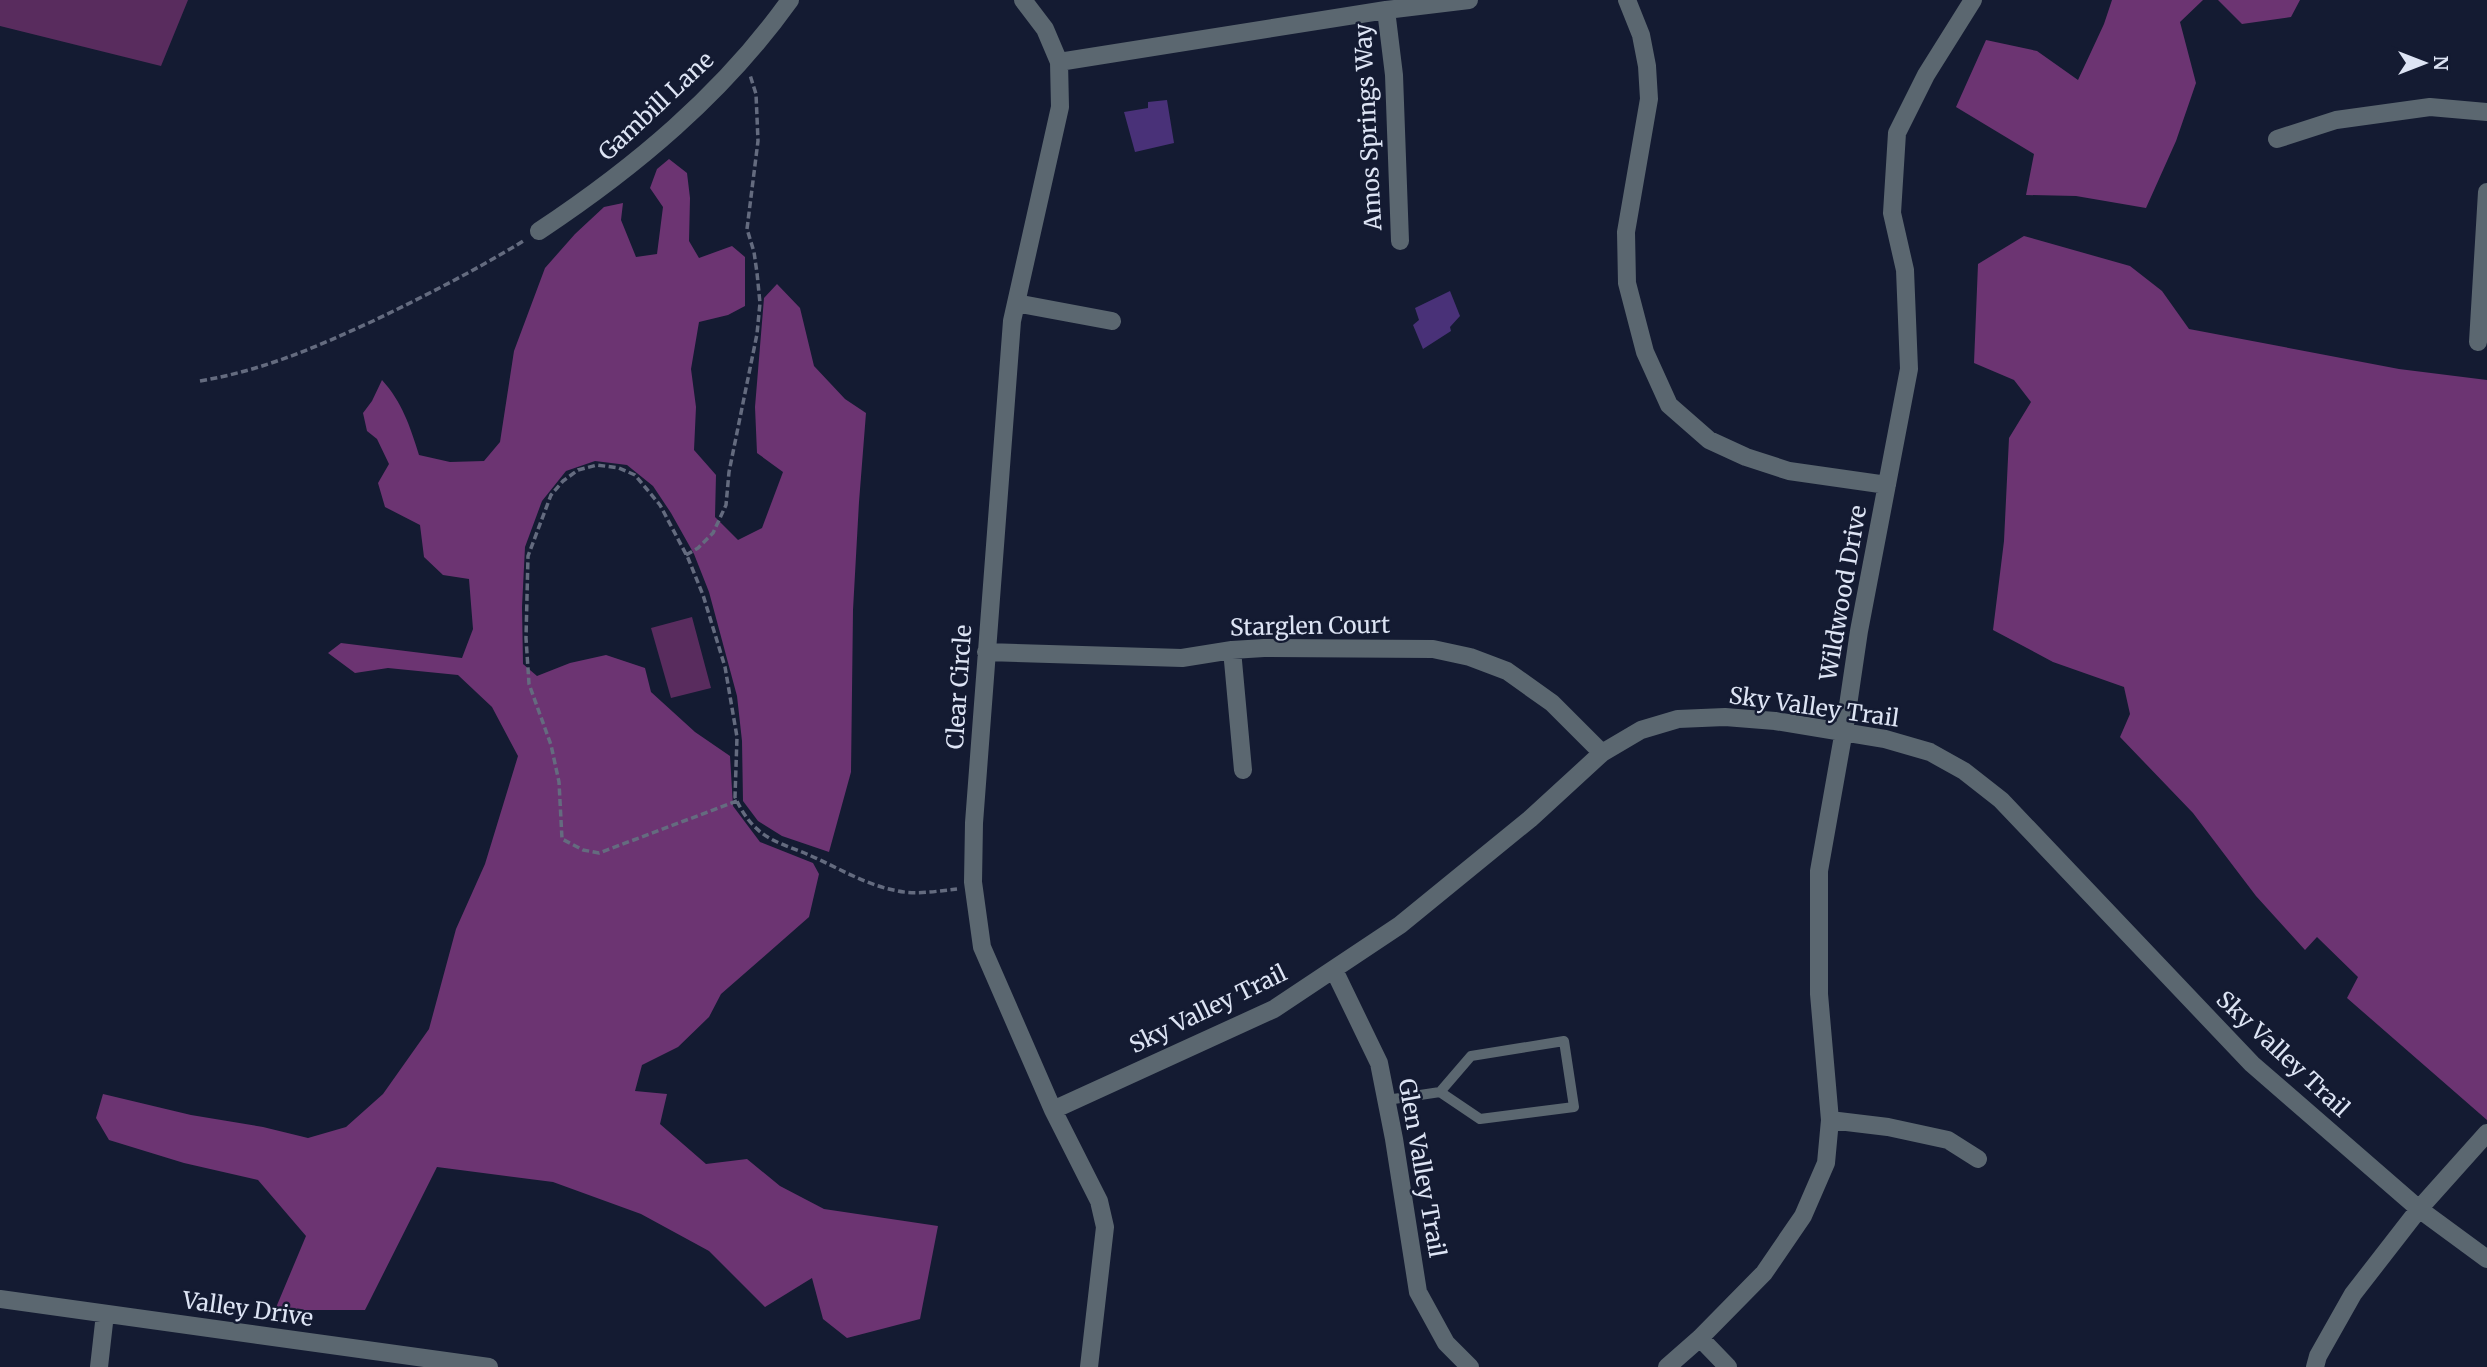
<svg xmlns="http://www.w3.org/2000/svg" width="2487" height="1367" font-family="Merriweather,serif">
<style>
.green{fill:#592c5e}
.forest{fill:#6c3472}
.building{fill:#493178}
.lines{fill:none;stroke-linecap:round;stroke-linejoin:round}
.path{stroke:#646b7f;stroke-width:3.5;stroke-dasharray:7 3.5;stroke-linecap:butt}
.lane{stroke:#5b6770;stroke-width:10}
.street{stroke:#5b6770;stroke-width:18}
.labels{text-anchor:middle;stroke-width:5;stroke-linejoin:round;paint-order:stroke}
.street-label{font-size:23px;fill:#dde4f4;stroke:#141b32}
</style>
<rect width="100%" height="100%" fill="#141b32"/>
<!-- green -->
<path class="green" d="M0 0H188L161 66 0 26Z
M692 617 711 688 671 698 651 628Z"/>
<!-- forest -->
<path class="forest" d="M2112 0H2203L2180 22 2196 83 2176 141 2146 208 2076 196 2026 195 2034 154 1956 107 1986 40 2037 51 2078 80 2104 24Z
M2218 0H2300L2291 17 2242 24Z
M669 159 687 173 690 198 689 241 699 258 732 246 745 257V306L728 315 699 322 691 369 696 407 694 450 716 475 715 517 738 540 762 528 783 472 757 453 755 407 764 298 777 284 800 308 814 366 845 399 866 413 859 502 853 610 851 772 829 852 782 836 758 821 743 801 742 741 737 696 709 592 694 554 671 513 653 486 627 465 595 461 566 471 542 501 525 547 522 607 523 664 537 676 570 663 606 655 645 668 651 692 695 732 730 756 733 806 760 842 813 863 819 874 809 917 721 994 709 1017 678 1047 642 1065 635 1091 667 1094 660 1124 706 1164 747 1159 780 1186 824 1209 938 1226 920 1319 847 1338 823 1319 812 1278 765 1307 709 1251 641 1214 553 1182 437 1167 365 1310H275L306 1236 258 1180 184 1163 109 1140 96 1118 103 1094 191 1115 263 1127 308 1138 346 1127 383 1094 429 1029 456 929 485 864 518 756 492 707 458 675 388 668 355 673 328 653 341 643 462 658 473 629 469 579 443 575 424 557 420 525 385 507 378 483 389 464 377 439 367 431 363 413 372 401 382 380C402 402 410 426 419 455L450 462 484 461 500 442 514 351 545 268 575 234 604 207 623 203 621 220 636 257 657 254 663 207 650 188 657 169Z
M2024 236 2130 266 2162 291 2189 329 2399 369 2487 380V1120L2347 998 2358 977 2317 937 2305 950 2256 896 2193 813 2120 737 2130 714 2124 687 2053 662 1993 630 2004 541 2009 438 2031 402 2014 380 1974 363 1978 264Z"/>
<!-- building -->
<path class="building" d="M1167 100 1174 143 1135 152 1124 112 1148 108V102Z
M1450 291 1460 316 1450 327 1451 331 1423 349 1413 325 1419 320 1415 308Z"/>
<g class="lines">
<!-- path -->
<path class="path" d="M200 381C264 370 314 348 373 321 425 296 476 270 525 240
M686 555 698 548 713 533 726 505 729 472 757 334 760 303 757 273 754 252 747 229 758 141 756 94 750 75
M737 801 599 853 583 850 562 839 559 782 551 745 529 684 526 638 528 556 551 495 563 481 578 470 597 465 619 468 635 475 660 505 688 558 703 595 725 667 737 737 735 797C740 808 747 820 756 828 770 842 791 847 809 855 839 868 865 885 898 891 916 895 938 891 957 889"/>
<!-- lane -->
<path class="lane" d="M1387 1100 1440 1092 1471 1056 1564 1041 1574 1107 1480 1119 1440 1092"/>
<!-- street -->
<path class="street" d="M1023 0 1045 29 1059 62 1060 107 1012 321 974 823 973 882 982 947 1053 1110 1099 1201 1105 1227 1089 1367
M1627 0 1641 35 1647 66 1649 99 1626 232 1627 283 1645 352 1669 405 1709 440 1746 457 1789 471 1887 485
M1386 10 1394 75 1400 241
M1059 62 1386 10 1469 0
M2277 139 2336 120 2430 107 2487 112
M539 231C634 168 723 94 790 0
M1016 303 1112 321
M2478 342 2487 192
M1232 650 1243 770
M986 652 1182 658 1232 650 1264 648 1433 649 1470 657 1507 671 1552 703 1602 753
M1334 970 1379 1063 1394 1139 1418 1292 1446 1343 1470 1367
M1053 1110 1274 1009 1400 925 1530 819 1602 753 1641 730 1678 719 1725 717 1775 721 1885 739 1930 752 1964 771 2001 800 2252 1064 2419 1209 2487 1259
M1830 1120 1888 1127 1948 1140 1978 1159
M0 1299 489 1367
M1700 1338 1728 1367
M99 1367 105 1314
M1667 1367 1700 1338 1764 1273 1803 1216 1826 1163 1830 1120 1819 994V871L1846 719 1859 631 1909 369 1905 270 1892 213 1897 133 1926 75 1973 0
M2315 1367 2318 1356 2353 1294 2419 1209 2487 1133"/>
</g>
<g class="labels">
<!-- street labels -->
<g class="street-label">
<text transform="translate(656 106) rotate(-43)" y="8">Gambill Lane</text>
<text transform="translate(1368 127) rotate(-93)" y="8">Amos Springs Way</text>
<text transform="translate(1843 593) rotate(-80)" y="8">Wildwood Drive</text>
<text transform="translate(1310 626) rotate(-1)" y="8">Starglen Court</text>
<text transform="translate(959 687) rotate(-86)" y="8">Clear Circle</text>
<text transform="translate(1814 707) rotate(8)" y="8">Sky Valley Trail</text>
<text transform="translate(1208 1009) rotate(-26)" y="8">Sky Valley Trail</text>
<text transform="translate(2283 1054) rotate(43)" y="8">Sky Valley Trail</text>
<text transform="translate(1422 1168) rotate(80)" y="8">Glen Valley Trail</text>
<text transform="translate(248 1309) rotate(8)" y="8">Valley Drive</text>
</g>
</g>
<!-- north arrow -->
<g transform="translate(2424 63) rotate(90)" stroke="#141b32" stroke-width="5" paint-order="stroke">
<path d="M0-5L12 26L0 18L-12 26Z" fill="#dde4f4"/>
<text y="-10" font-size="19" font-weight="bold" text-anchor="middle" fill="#dde4f4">N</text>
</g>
</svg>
